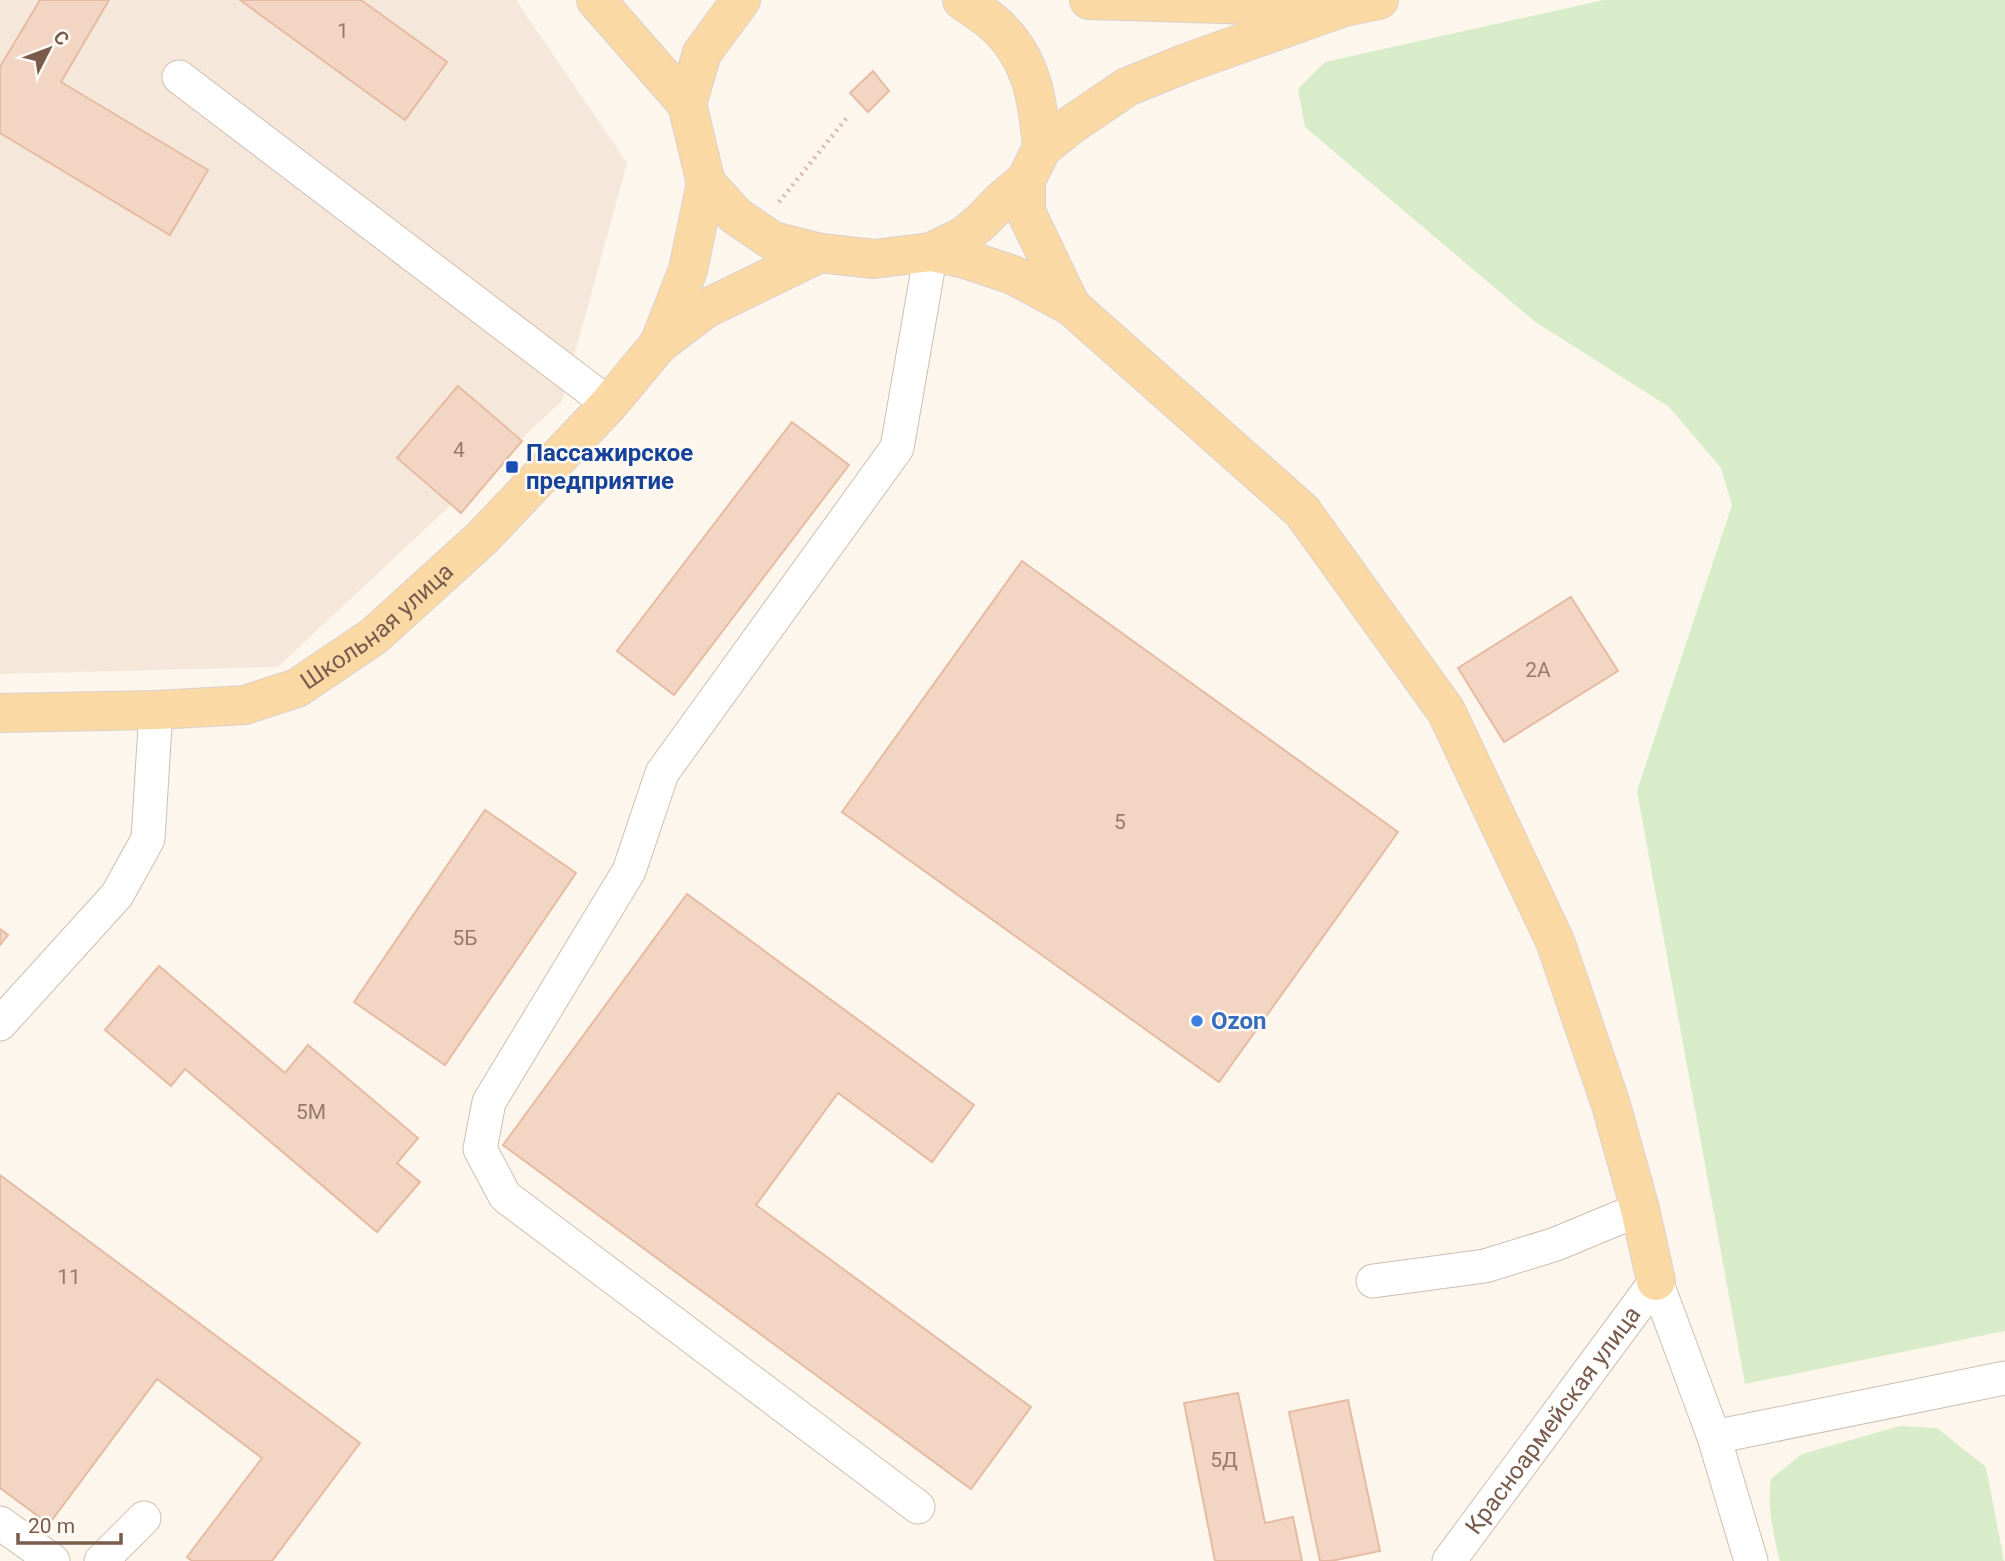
<svg xmlns="http://www.w3.org/2000/svg" width="2005" height="1561" font-family="Roboto,sans-serif">
<style>
.residential{fill:#f5e8da}
.green{fill:#d8ecc9}
.building{fill:#f3d5c3;stroke:#e6bba3;stroke-width:2}
.lines{fill:none;stroke-linecap:round;stroke-linejoin:round}
.minor-casing{stroke:#d1beb0;stroke-width:35}
.major-casing{stroke:#dad1cd;stroke-width:40}
.path{stroke:#d9b8a5;stroke-width:4.5;stroke-dasharray:2 5;stroke-linecap:butt}
.minor{stroke:#fff;stroke-width:33}
.major{stroke:#fbd9a5;stroke-width:38}
.transit-dot{fill:#1a4fb4;stroke:#fffaf3;stroke-width:2.5}
.shop-dot{fill:#3f7fe0;stroke:#fffaf3;stroke-width:2.5}
.labels{text-anchor:middle;stroke-width:5;stroke-linejoin:round;paint-order:stroke}
.number-label{font-size:21px;fill:#987a6a}
.transit-label{font-size:24px;font-weight:bold;fill:#164399;stroke:#fffaf3;text-anchor:start}
.street-label{font-size:24px;fill:#7a5c4d;stroke:#fffaf3}
.shop-label{font-size:24px;font-weight:bold;fill:#366cbe;stroke:#fffaf3;text-anchor:start}
</style>
<rect width="100%" height="100%" fill="#fdf6ec"/>
<!-- residential -->
<path class="residential" d="M0 0H516L627 163 562 401 278 667 0 674Z"/>
<!-- green -->
<path class="green" d="M1604 0H2005V1331L1745 1384 1637 791 1732 505 1721 468 1669 407 1534 321 1305 127 1298 89 1325 62Z
M1900 1426 1937 1428 1986 1467 2004 1561H1780C1773 1533 1767 1508 1771 1479L1802 1454Z"/>
<!-- building -->
<path class="building" d="M40 0H109L61 82 208 170 170 235 0 133V67Z
M240 0H361L447 62 405 120Z
M873 71 889 91 868 112 850 93Z
M458 386 522 441 461 513 397 458Z
M792 422 849 465 674 695 617 651Z
M1022 561 1398 832 1219 1082 842 812Z
M1571 597 1618 671 1504 742 1458 668Z
M485 810 576 873 445 1065 354 1002Z
M687 894 974 1105 932 1162 838 1093 756 1205 1031 1407 971 1489 503 1145Z
M0 929 8 935 0 945Z
M159 966 285 1073 308 1045 418 1138 397 1163 420 1182 377 1232 185 1069 171 1086 105 1030Z
M0 1175 360 1443 272 1561H192L187 1557 262 1458 157 1379 49 1524 0 1488Z
M1238 1393 1265 1523 1293 1517 1302 1561H1215L1184 1403Z
M1348 1400 1380 1551 1331 1561H1320L1289 1412Z"/>
<g class="lines">
<!-- minor casing -->
<g class="minor-casing">
<g id="minor">
<path d="M179 77 609 404"/>
<path d="M0 1024 117 895 148 839 156 710"/>
<path d="M1373 1281 1485 1266 1556 1244 1640 1209"/>
<path d="M1656 1281 1714 1437 1751 1561"/>
<path d="M1714 1437 2005 1378"/>
<path d="M918 1507 505 1196 480 1149 489 1102 629 871 662 773 897 448 931 252"/>
<path d="M0 1523 53 1561"/>
<path d="M101 1561 144 1518"/>
<path id="s1" d="M1449 1561 1656 1281"/>
</g>
</g>
<!-- major casing -->
<g class="major-casing">
<g id="major">
<path d="M596 0 687 104 706 183 688 270 659 344"/>
<path d="M962 0C974 9 988 17 998 27 1033 61 1038 102 1042 148"/>
<path d="M1089 0 1321 7"/>
<path d="M687 104 702 53 741 0"/>
<path d="M1026 180V212L1071 306"/>
<path d="M706 183 736 216 773 241 820 253 874 259 931 252 965 259 1013 275 1071 306 1302 511 1446 711 1555 941 1611 1105 1640 1209 1656 1281"/>
<path d="M931 252 964 236 983 220 1001 201 1026 180 1042 148 1071 125 1127 87 1186 63 1344 7 1379 0"/>
<path id="s2" d="M0 713 156 710 245 705 297 688 374 636 482 538 609 404 659 344 705 309 820 253"/>
</g>
</g>
<!-- path -->
<path class="path" d="M779 202 849 115"/>
<!-- minor -->
<use href="#minor" class="minor"/>
<!-- major -->
<use href="#major" class="major"/>
</g>
<!-- markers -->
<rect class="transit-dot" x="505" y="460" width="14" height="14" rx="3.5"/>
<circle class="shop-dot" cx="1197" cy="1021" r="7"/>
<g class="labels">
<!-- number labels -->
<g class="number-label">
<text x="343" y="38">1</text>
<text x="459" y="457">4</text>
<text x="1538" y="677">2А</text>
<text x="1120" y="829">5</text>
<text x="465" y="945">5Б</text>
<text x="311" y="1119">5М</text>
<text x="69" y="1284">11</text>
<text x="1224" y="1467">5Д</text>
</g>
<!-- transit labels -->
<g class="transit-label">
<text x="526" y="461">Пассажирское<tspan x="526" dy="28">предприятие</tspan></text>
</g>
<!-- street labels -->
<g class="street-label">
<text dy="8" stroke="none"><textPath href="#s2" startOffset="401">Школьная улица</textPath></text>
<text dy="8" stroke="none"><textPath href="#s1" startOffset="175">Красноармейская улица</textPath></text>
</g>
<!-- shop labels -->
<g class="shop-label">
<text x="1211" y="1029">Ozon</text>
</g>
</g>
<!-- north arrow -->
<g transform="translate(49 49) rotate(48)" stroke="#fffaf3" stroke-width="5" paint-order="stroke">
<path d="M0-5L12 26L0 18L-12 26Z" fill="#7a5c4d"/>
<text y="-10" font-size="19" font-weight="bold" text-anchor="middle" fill="#7a5c4d">С</text>
</g>
<!-- scale -->
<path d="M18 1533v10h103v-10" fill="none" stroke="#7a5c4d" stroke-width="3.5"/>
<text x="28" y="1533" font-size="21" fill="#7a5c4d" stroke="#fffaf3" stroke-width="5" paint-order="stroke">20 m</text>
</svg>
